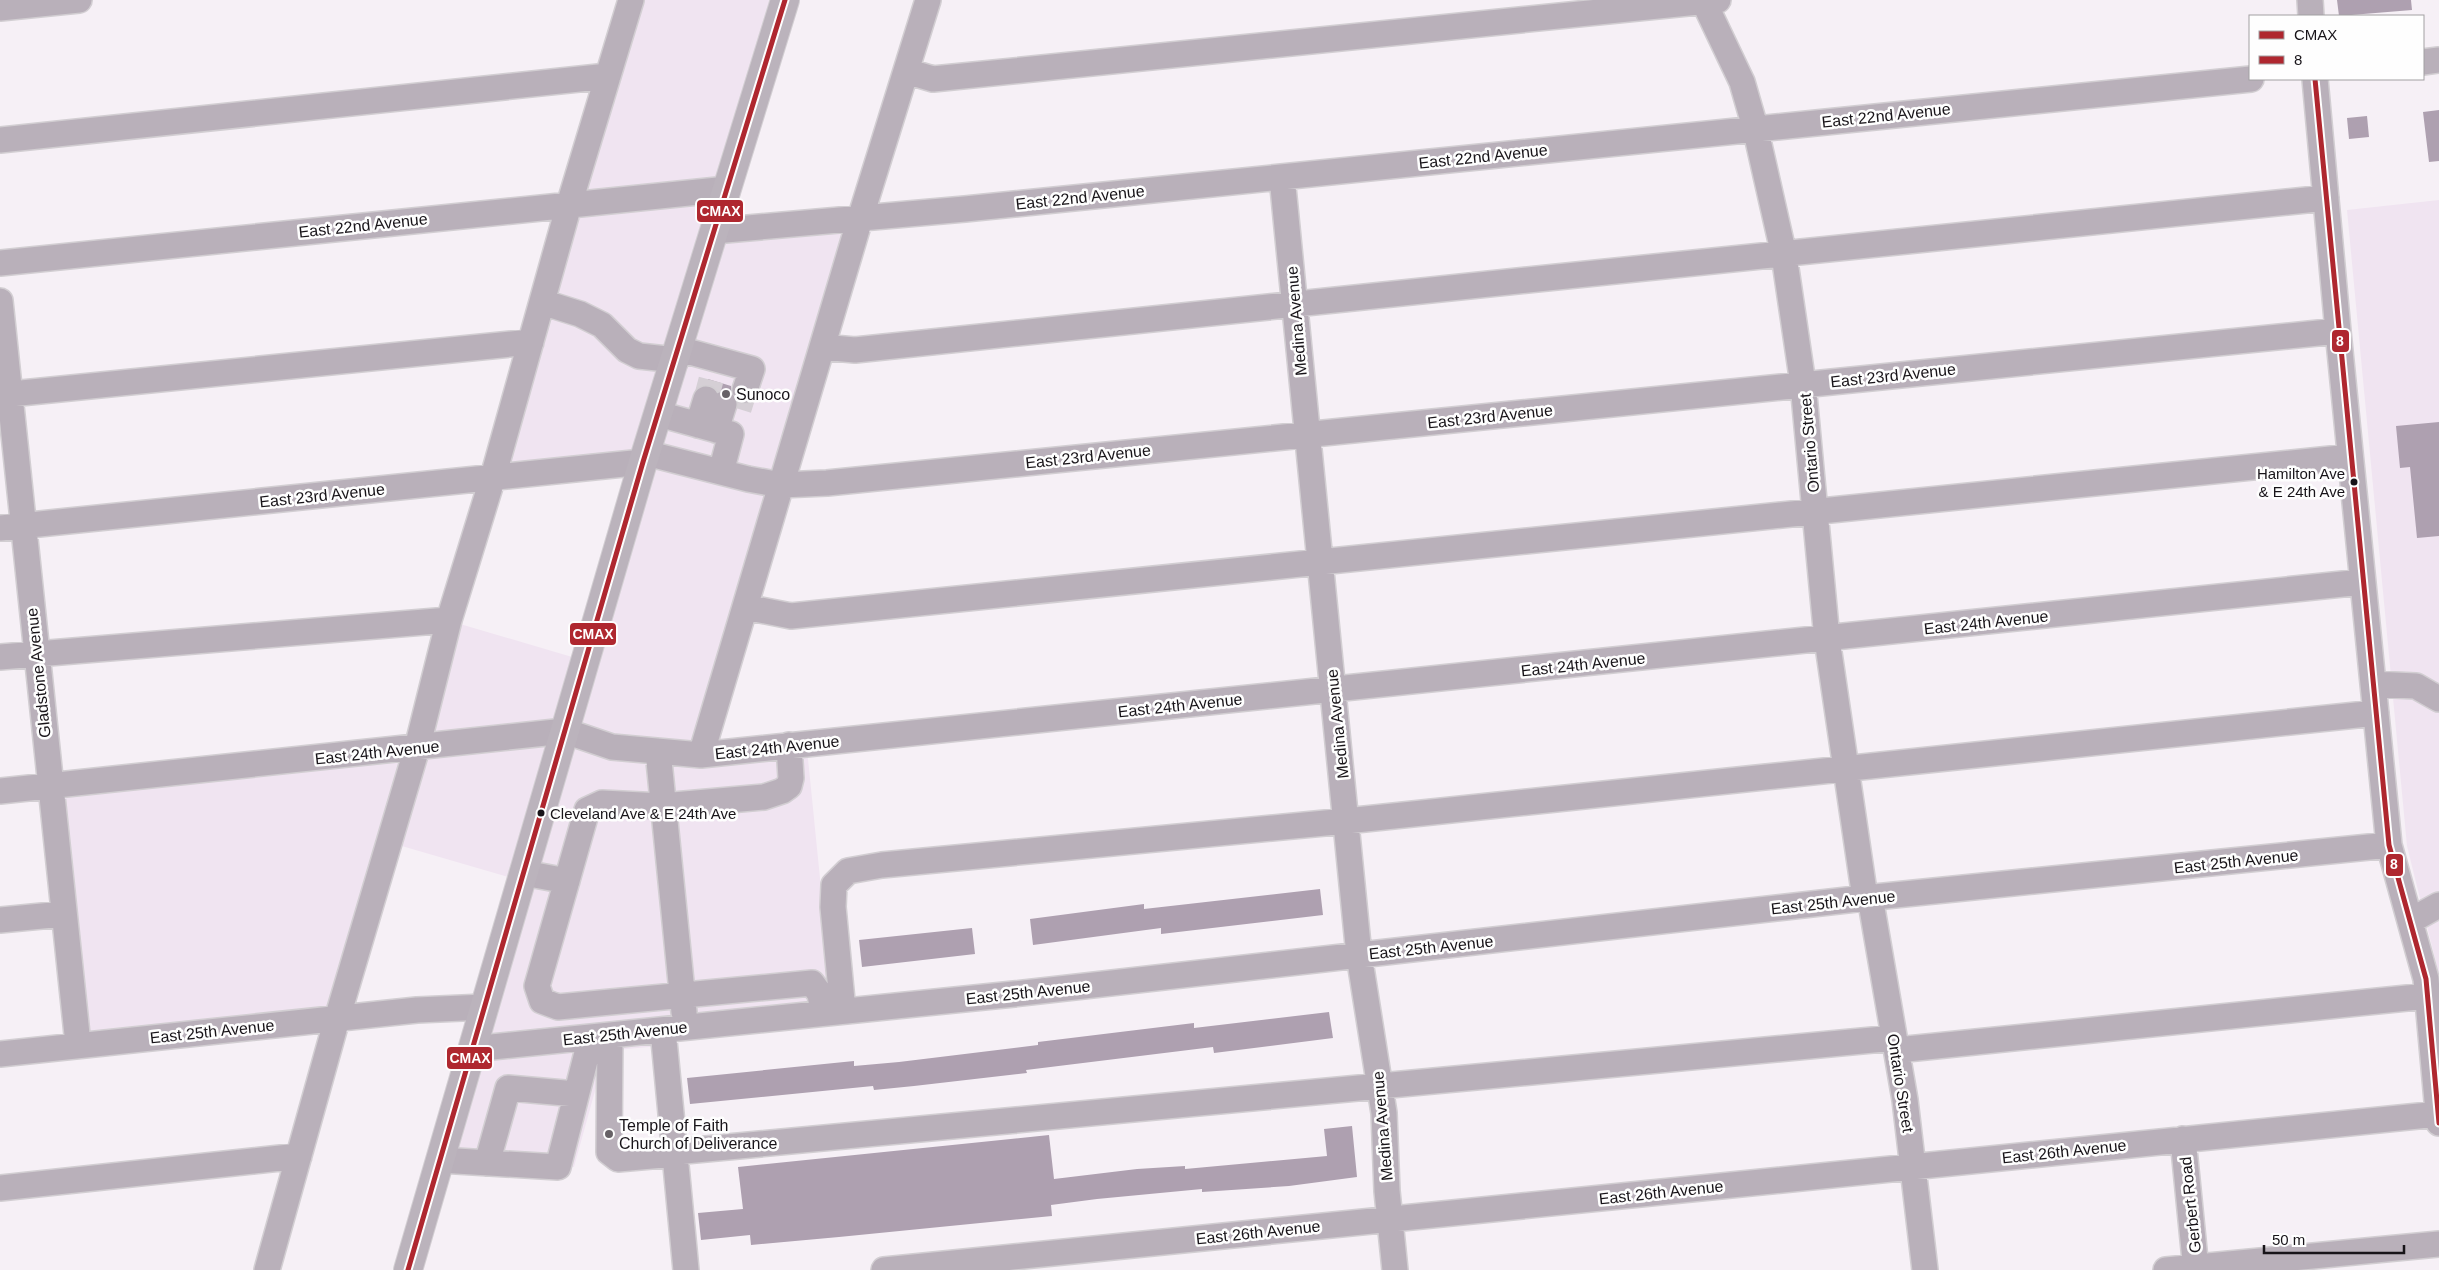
<svg xmlns="http://www.w3.org/2000/svg" width="2439" height="1270" font-family="Arial,sans-serif">
<style>
.built{fill:#f0e4f1}
.building{fill:#aea0b0}
.lines{fill:none;stroke-linecap:round;stroke-linejoin:round}
.minor-tunnel{stroke:#d5cfd5;stroke-width:25;stroke-dasharray:25 12;stroke-linecap:butt}
.minor-casing{stroke:#d2ced2;stroke-width:28}
.major-casing{stroke:#d2ced2;stroke-width:30}
.minor{stroke:#b9b0ba;stroke-width:25}
.major{stroke:#bbb3bc;stroke-width:28}
.bus-1-casing{stroke:#fefefe;stroke-width:9}
.bus-2-casing{stroke:#fefefe;stroke-width:9}
.bus-1{stroke:#af272f;stroke-width:5}
.bus-2{stroke:#af272f;stroke-width:5}
.poi-dot{fill:#666166;stroke:#fefefe;stroke-width:2}
.bus-dot{fill:#181419;stroke:#fefefe;stroke-width:2}
.labels{text-anchor:middle;stroke-width:5;stroke-linejoin:round;paint-order:stroke}
.bus-label{font-size:15px;fill:#181419;stroke:#fefefe;text-anchor:end}
.street-label{font-size:16px;fill:#181419;stroke:#fefefe}
.poi-label{font-size:16px;fill:#181419;stroke:#fefefe;text-anchor:start}
.line-badge{stroke:#fefefe;stroke-width:2}
.badge-label{font-size:14px;text-anchor:middle;font-weight:bold;fill:#fff}
</style>
<rect width="100%" height="100%" fill="#f6f0f6"/>
<!-- built -->
<path class="built" d="M636 0H784L711 232 864 219 706 759 807 749 834 1017 659 1035V1046L606 1051 574 1167 459 1172 438 1168 522 881 388 842 334 1023 78 1044 50 786 413 749 450 621 589 662 643 469 492 482Z
M2439 200V975L2407 846 2347 210Z"/>
<!-- building -->
<path class="building" d="M2337 0H2411L2412 10 2339 16Z
M2439 110V161L2429 162 2423 112Z
M2367 116 2369 137 2349 139 2347 118Z
M708 379 731 386V392H718L711 385H706Z
M2439 422V536L2417 538 2410 467 2400 468 2396 426Z
M1320 889 1323 915 1161 934V928L1033 945 1030 919 1144 904V909Z
M972 928 975 954 862 967 859 940Z
M1329 1012 1333 1038 1214 1053 1213 1047 1026 1070 1027 1073 914 1086 874 1090 873 1086 690 1104 687 1078 854 1061V1066L899 1062 1038 1045V1042L1194 1023V1028Z
M1352 1126 1357 1177 1289 1186 1202 1192V1189L1097 1199 1051 1205 1052 1216 839 1237 751 1245 750 1235 701 1240 698 1213 743 1209 738 1167 1049 1135 1054 1179 1137 1169 1185 1166V1169L1327 1156 1324 1129Z"/>
<g class="lines">
<!-- minor-tunnel -->
<path class="minor-tunnel" d="M706 399 711 380
M739 409 745 390"/>
<!-- minor casing -->
<g class="minor-casing">
<path id="minor" d="M1703 0 1742 82 1755 127 1784 255 1803 384 1827 639 1865 898
M2310 0 2311 16
M0 8 79 0
M2423 62 2439 60
M906 71 933 79 1718 0
M2315 79 2338 331 2389 845 2426 979 2439 1123
M0 140 608 76
M1282 177 1359 955 1384 1113 1387 1191 1395 1270
M714 231 965 209 2251 79
M0 263 718 190 727 191
M0 301 78 1044
M542 302 580 314 602 325 627 350 639 356 676 360
M822 347 855 350C1345 297 1836 250 2326 198
M679 349 752 369 745 390
M0 395 531 342
M659 414 731 434 721 472
M698 425 706 399
M716 430 724 404
M646 453 748 479 781 485 827 483 2338 331
M0 528 643 462
M745 607 791 616 2350 457
M0 657 449 620
M2373 684 2416 686 2439 699
M789 745 791 778 789 786 782 791 764 797 662 806 602 803 587 810 537 986 542 1001 558 1007 812 983 820 994 823 1013
M658 751 684 1012
M701 755 860 219 928 0
M0 791 565 731 612 747 701 755 2362 582
M524 873 567 881
M1870 897 1905 1100 1925 1270
M0 920 63 914
M2410 921 2439 905
M843 1011 833 907 834 885 848 871 882 865 1346 821 2376 713
M663 1030 686 1270
M610 1035 609 1152 618 1159 674 1154
M472 1049 1014 994 1865 898 2389 845
M1897 1050 2427 996
M0 1054 417 1010 485 1007
M2183 1139 2196 1270
M674 1152 1894 1038
M440 1160 558 1167 591 1037
M487 1163 508 1088 576 1094
M0 1188 299 1156
M267 1270 337 1019 417 748 449 620 493 477 569 205 631 0
M884 1270 2439 1114
M2166 1270 2439 1244"/>
</g>
<!-- major casing -->
<g class="major-casing">
<path id="major" d="M408 1270 643 462 785 0"/>
</g>
<!-- minor -->
<use href="#minor" class="minor"/>
<!-- major -->
<use href="#major" class="major"/>
<!-- bus-1 casing -->
<g class="bus-1-casing">
<path id="bus-1" d="M408 1270 643 462 785 0"/>
</g>
<!-- bus-2 casing -->
<g class="bus-2-casing">
<path id="bus-2" d="M2315 79 2389 845 2426 979 2439 1123"/>
</g>
<!-- bus-1 -->
<use href="#bus-1" class="bus-1"/>
<!-- bus-2 -->
<use href="#bus-2" class="bus-2"/>
</g>
<!-- markers -->
<g class="poi-dot">
<circle cx="726" cy="394" r="5"/>
<circle cx="609" cy="1134" r="5"/>
</g>
<g class="bus-dot">
<circle cx="2354" cy="482" r="4.5"/>
<circle cx="541" cy="813" r="4.5"/>
</g>
<g class="labels">
<!-- bus labels -->
<g class="bus-label">
<text x="2345" y="479">Hamilton Ave<tspan x="2345" dy="18">&amp; E 24th Ave</tspan></text>
<text x="550" y="819" text-anchor="start">Cleveland Ave &amp; E 24th Ave</text>
</g>
<!-- street labels -->
<g class="street-label">
<text transform="translate(1886 115) rotate(-6)" y="6">East 22nd Avenue</text>
<text transform="translate(1483 156) rotate(-6)" y="6">East 22nd Avenue</text>
<text transform="translate(1080 197) rotate(-6)" y="6">East 22nd Avenue</text>
<text transform="translate(363 225) rotate(-6)" y="6">East 22nd Avenue</text>
<text transform="translate(1296 321) rotate(-95)" y="6">Medina Avenue</text>
<text transform="translate(1893 375) rotate(-6)" y="6">East 23rd Avenue</text>
<text transform="translate(1490 416) rotate(-6)" y="6">East 23rd Avenue</text>
<text transform="translate(1809 443) rotate(-95)" y="6">Ontario Street</text>
<text transform="translate(1088 456) rotate(-6)" y="6">East 23rd Avenue</text>
<text transform="translate(322 495) rotate(-6)" y="6">East 23rd Avenue</text>
<text transform="translate(1986 622) rotate(-6)" y="6">East 24th Avenue</text>
<text transform="translate(1583 664) rotate(-6)" y="6">East 24th Avenue</text>
<text transform="translate(38 673) rotate(-96)" y="6">Gladstone Avenue</text>
<text transform="translate(1180 705) rotate(-6)" y="6">East 24th Avenue</text>
<text transform="translate(1337 724) rotate(-96)" y="6">Medina Avenue</text>
<text transform="translate(777 747) rotate(-6)" y="6">East 24th Avenue</text>
<text transform="translate(377 752) rotate(-6)" y="6">East 24th Avenue</text>
<text transform="translate(2236 861) rotate(-6)" y="6">East 25th Avenue</text>
<text transform="translate(1833 902) rotate(-6)" y="6">East 25th Avenue</text>
<text transform="translate(1431 947) rotate(-6)" y="6">East 25th Avenue</text>
<text transform="translate(1028 992) rotate(-6)" y="6">East 25th Avenue</text>
<text transform="translate(212 1031) rotate(-6)" y="6">East 25th Avenue</text>
<text transform="translate(625 1033) rotate(-6)" y="6">East 25th Avenue</text>
<text transform="translate(1901 1083) rotate(81)" y="6">Ontario Street</text>
<text transform="translate(1382 1126) rotate(-95)" y="6">Medina Avenue</text>
<text transform="translate(2064 1151) rotate(-6)" y="6">East 26th Avenue</text>
<text transform="translate(1661 1192) rotate(-6)" y="6">East 26th Avenue</text>
<text transform="translate(2190 1205) rotate(-96)" y="6">Gerbert Road</text>
<text transform="translate(1258 1232) rotate(-6)" y="6">East 26th Avenue</text>
</g>
<!-- poi labels -->
<g class="poi-label">
<text x="736" y="400">Sunoco</text>
<text x="619" y="1131">Temple of Faith<tspan x="619" dy="18">Church of Deliverance</tspan></text>
</g>
</g>
<g class="line-badge">
<rect x="696" y="199" width="48" height="24" rx="5" fill="#af272f"/>
<rect x="2331" y="329" width="19" height="24" rx="5" fill="#af272f"/>
<rect x="569" y="622" width="48" height="24" rx="5" fill="#af272f"/>
<rect x="2385" y="853" width="19" height="24" rx="5" fill="#af272f"/>
<rect x="446" y="1046" width="47" height="24" rx="5" fill="#af272f"/>
</g>
<g class="badge-label">
<text x="720" y="216">CMAX</text>
<text x="2340" y="346">8</text>
<text x="593" y="639">CMAX</text>
<text x="2394" y="869">8</text>
<text x="470" y="1063">CMAX</text>
</g>
<!-- legend -->
<rect x="2249" y="15" width="175" height="65" fill="#fefefe" stroke="#a2a0a2"/>
<rect x="2259" y="31" width="25" height="8" fill="#af272f" stroke="#a2a0a2"/>
<text x="2294" y="40" font-size="15" fill="#181419">CMAX</text>
<rect x="2259" y="56" width="25" height="8" fill="#af272f" stroke="#a2a0a2"/>
<text x="2294" y="65" font-size="15" fill="#181419">8</text>
<!-- scale -->
<path d="M2264 1245v8h140v-8" fill="none" stroke="#181419" stroke-width="2.5"/>
<text x="2272" y="1245" font-size="15" fill="#181419" stroke="#fefefe" stroke-width="4" paint-order="stroke">50 m</text>
</svg>
